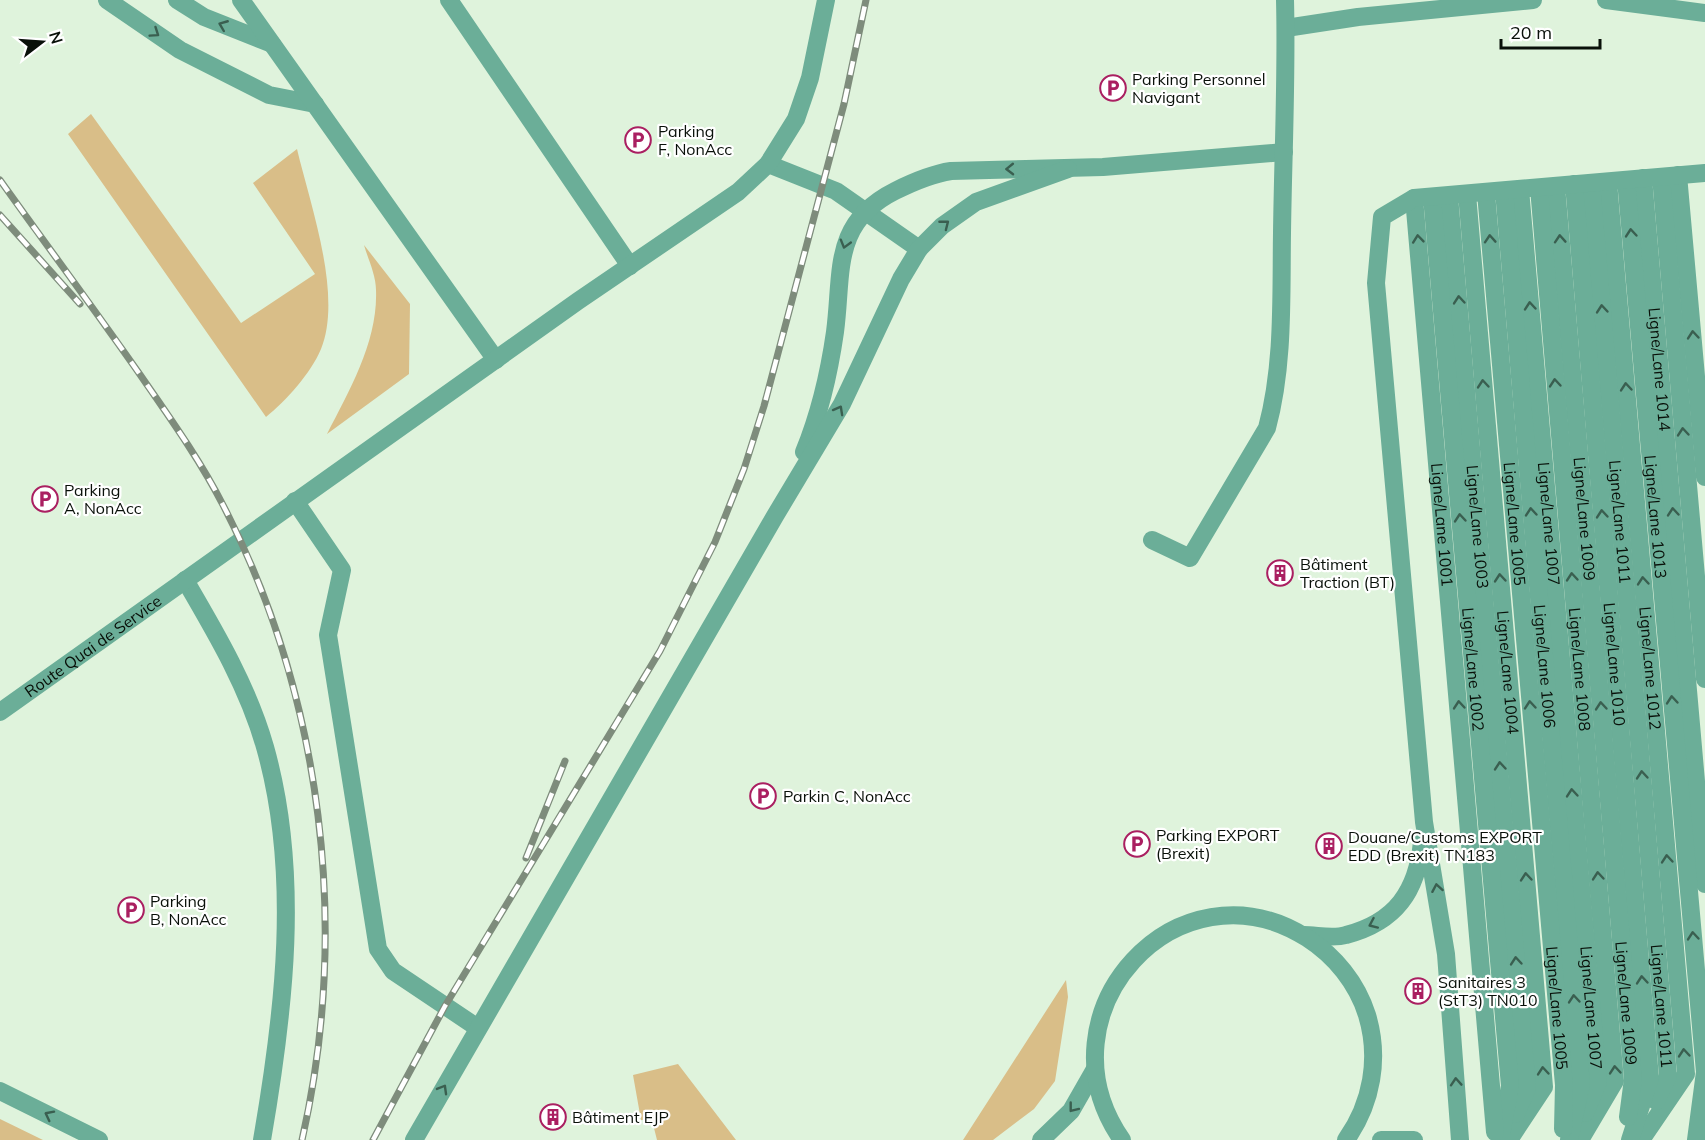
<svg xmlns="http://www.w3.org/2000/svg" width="1705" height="1140" font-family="Mulish,sans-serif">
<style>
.green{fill:#d9be88}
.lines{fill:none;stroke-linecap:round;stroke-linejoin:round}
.minor{stroke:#6bae98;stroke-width:18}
.rail-casing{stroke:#7e8c7c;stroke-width:7}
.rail{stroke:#fff;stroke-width:4.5;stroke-dasharray:14;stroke-linecap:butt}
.oneway{stroke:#3a5f50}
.labels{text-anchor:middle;stroke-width:4.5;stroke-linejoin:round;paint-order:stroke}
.poi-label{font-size:16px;fill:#091009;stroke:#fff;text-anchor:start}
.street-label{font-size:16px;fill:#091009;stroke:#fff}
</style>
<rect width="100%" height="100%" fill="#dff3dc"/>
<!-- green -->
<path class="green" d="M91 114 241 323 315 274 253 183 297 149C310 204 343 295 321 349 311 373 286 401 266 417L68 134Z
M364 245 410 304 409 374 327 434C350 389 378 341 376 290 376 275 368 259 364 245Z
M1066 980 1068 997 1055 1081 1034 1109 993 1140H963Z
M678 1064 736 1140H657L652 1120H641L633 1075Z
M0 1119 43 1140H0Z"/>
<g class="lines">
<!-- minor -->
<g class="minor">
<path d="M107 0 180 50 269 95 315 104"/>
<path d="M177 0 204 17 272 44"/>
<path d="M241 0 496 360"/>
<path d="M449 0 630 266"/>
<path d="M1606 0 1705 13"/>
<path d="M1286 28 1358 17 1533 0"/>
<path d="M768 164 836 191 919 249"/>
<path d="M1678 175 1705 477"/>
<path d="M1661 177 1705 679"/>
<path id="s1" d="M1643 178 1705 884"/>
<path id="s2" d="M1626 180 1705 1072 1696 1140"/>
<path id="s3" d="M1608 182 1686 1074 1641 1140"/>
<path id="s4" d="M1591 183 1668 1076 1656 1101"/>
<path id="s5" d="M1574 184 1650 1078 1630 1140"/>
<path id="s6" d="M1556 186 1633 1079 1628 1117"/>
<path id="s7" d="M1539 188 1615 1081 1580 1140"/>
<path id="s8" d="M1520 189 1598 1082 1585 1113"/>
<path id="s9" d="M1504 191 1581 1084 1569 1140"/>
<path id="s10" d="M1486 193 1564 1085 1563 1129"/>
<path id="s11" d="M1467 194 1544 1087 1509 1140"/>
<path id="s12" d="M1449 196 1527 1088 1516 1114"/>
<path id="s13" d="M1432 197 1510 1086 1500 1140"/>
<path id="s14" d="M1414 198 1495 1132"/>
<path d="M804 452C820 413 829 374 835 332 843 272 831 223 895 191 913 182 931 174 951 171L1103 167 1284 152"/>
<path d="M295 501 342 570 328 635 378 949 393 971 478 1028"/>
<path d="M1152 540 1190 558 1267 428C1284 365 1281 297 1282 233 1283 155 1287 77 1285 0"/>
<path d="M185 580C216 633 248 687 265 747 301 874 284 1013 262 1140"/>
<path id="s15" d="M0 712 578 301 738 192 768 164 796 119 810 78 826 0"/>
<path d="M1304 935C1317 935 1333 939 1346 935 1396 922 1417 891 1422 842"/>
<path d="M0 1091 99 1140"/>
<path d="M414 1140 775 516 842 404 901 279 919 249 942 226 976 202 1068 169"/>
<path d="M1041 1140 1071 1111 1095 1069"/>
<path d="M1122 1140C1034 1013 1178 856 1307 938 1335 956 1357 983 1367 1015 1380 1058 1372 1103 1346 1140"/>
<path d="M1381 1140H1414"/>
<path d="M1460 1140 1446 954 1424 822 1376 283 1382 217 1414 198 1705 173"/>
</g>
<!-- rail casing -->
<g class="rail-casing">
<path id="rail" d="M0 180C47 246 95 310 141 376 170 418 200 460 223 505 323 699 350 928 302 1140
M0 215 80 304
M526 858 565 761
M373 1140 445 1006 660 651 715 542 744 469 764 406 844 104 866 0"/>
</g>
<!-- rail -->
<use href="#rail" class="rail"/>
</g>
<!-- one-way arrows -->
<defs><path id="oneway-chevron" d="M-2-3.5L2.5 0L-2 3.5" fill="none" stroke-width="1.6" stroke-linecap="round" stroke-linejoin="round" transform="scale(1.5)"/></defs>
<g class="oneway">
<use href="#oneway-chevron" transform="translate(223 25) rotate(-158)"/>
<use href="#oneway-chevron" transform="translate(155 33) rotate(34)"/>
<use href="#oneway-chevron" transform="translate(1010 169) rotate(179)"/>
<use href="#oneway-chevron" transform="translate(945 224) rotate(-38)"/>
<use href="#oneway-chevron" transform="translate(1631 233) rotate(-95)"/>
<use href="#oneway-chevron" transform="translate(1418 239) rotate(-96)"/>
<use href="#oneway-chevron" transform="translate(1490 239) rotate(-94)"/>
<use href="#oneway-chevron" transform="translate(1560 239) rotate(-94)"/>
<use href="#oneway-chevron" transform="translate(845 244) rotate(106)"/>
<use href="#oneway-chevron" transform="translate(1459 300) rotate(-95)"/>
<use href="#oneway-chevron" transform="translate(1530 306) rotate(-95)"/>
<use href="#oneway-chevron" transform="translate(1602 309) rotate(-95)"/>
<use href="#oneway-chevron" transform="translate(1693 335) rotate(-95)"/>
<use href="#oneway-chevron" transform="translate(1555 383) rotate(-95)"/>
<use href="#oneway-chevron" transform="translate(1483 384) rotate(-95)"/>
<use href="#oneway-chevron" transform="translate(1626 387) rotate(-95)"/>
<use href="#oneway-chevron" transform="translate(839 410) rotate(-61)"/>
<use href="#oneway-chevron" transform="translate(1683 432) rotate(-95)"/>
<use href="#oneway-chevron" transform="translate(1531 512) rotate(-95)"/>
<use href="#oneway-chevron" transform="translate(1673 512) rotate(-95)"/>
<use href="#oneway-chevron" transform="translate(1602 514) rotate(-95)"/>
<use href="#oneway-chevron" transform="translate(1460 518) rotate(-95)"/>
<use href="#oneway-chevron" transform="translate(1572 577) rotate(-95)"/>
<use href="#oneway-chevron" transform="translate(1500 578) rotate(-95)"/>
<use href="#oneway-chevron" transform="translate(1643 581) rotate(-95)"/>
<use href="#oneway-chevron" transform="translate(1672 700) rotate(-95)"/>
<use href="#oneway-chevron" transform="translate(1459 705) rotate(-95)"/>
<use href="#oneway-chevron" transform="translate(1530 705) rotate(-95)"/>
<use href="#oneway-chevron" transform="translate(1601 706) rotate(-95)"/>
<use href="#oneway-chevron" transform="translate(1500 766) rotate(-95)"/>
<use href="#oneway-chevron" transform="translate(1642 775) rotate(-95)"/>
<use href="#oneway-chevron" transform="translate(1572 793) rotate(-95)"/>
<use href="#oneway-chevron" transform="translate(1667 859) rotate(-95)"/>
<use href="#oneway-chevron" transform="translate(1598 876) rotate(-95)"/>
<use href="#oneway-chevron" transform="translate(1526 877) rotate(-95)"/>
<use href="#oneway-chevron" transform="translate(1437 888) rotate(-100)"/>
<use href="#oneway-chevron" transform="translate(1373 924) rotate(156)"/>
<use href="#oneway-chevron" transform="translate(1693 936) rotate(-95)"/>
<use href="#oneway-chevron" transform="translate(1516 961) rotate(-95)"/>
<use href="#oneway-chevron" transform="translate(1642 980) rotate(-95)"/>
<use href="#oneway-chevron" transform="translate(1574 999) rotate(-95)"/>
<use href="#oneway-chevron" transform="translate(1684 1053) rotate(-95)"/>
<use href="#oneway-chevron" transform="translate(1615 1070) rotate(-95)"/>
<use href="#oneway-chevron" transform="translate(1543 1071) rotate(-95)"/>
<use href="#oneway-chevron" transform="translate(1456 1082) rotate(-94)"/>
<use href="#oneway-chevron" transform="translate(443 1089) rotate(-60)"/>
<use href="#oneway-chevron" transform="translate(1073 1108) rotate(128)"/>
<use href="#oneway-chevron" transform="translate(49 1115) rotate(-153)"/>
</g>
<!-- icons -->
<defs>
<g id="parking-ring" transform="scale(1.35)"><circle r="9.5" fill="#fff" stroke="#aa1f61" stroke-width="1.5"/><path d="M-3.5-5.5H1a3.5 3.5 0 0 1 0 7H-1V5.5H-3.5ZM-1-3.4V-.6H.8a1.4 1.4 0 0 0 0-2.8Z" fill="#aa1f61"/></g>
<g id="building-ring" transform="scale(1.35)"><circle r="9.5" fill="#fff" stroke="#aa1f61" stroke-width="1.5"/><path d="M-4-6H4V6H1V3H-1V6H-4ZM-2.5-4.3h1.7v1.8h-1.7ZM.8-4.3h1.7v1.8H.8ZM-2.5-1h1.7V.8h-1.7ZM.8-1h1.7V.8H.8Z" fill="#aa1f61"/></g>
</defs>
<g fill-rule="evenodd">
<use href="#parking-ring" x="1113" y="88"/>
<use href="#parking-ring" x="638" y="140"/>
<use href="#parking-ring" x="45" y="499"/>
<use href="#building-ring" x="1280" y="573"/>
<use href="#parking-ring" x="763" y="796"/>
<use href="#parking-ring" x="1137" y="844"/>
<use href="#building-ring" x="1329" y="846"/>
<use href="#parking-ring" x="131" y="910"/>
<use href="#building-ring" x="1418" y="991"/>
<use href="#building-ring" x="553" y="1117"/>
</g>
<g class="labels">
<!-- poi labels -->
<g class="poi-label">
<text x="1132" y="85">Parking Personnel<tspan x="1132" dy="18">Navigant</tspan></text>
<text x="658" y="137">Parking<tspan x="658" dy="18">F, NonAcc</tspan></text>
<text x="64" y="496">Parking<tspan x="64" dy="18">A, NonAcc</tspan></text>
<text x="1300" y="570">Bâtiment<tspan x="1300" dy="18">Traction (BT)</tspan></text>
<text x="783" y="802">Parkin C, NonAcc</text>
<text x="1156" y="841">Parking EXPORT<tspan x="1156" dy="18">(Brexit)</tspan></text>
<text x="1348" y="843">Douane/Customs EXPORT<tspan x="1348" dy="18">EDD (Brexit) TN183</tspan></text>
<text x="150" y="907">Parking<tspan x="150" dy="18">B, NonAcc</tspan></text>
<text x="1438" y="988">Sanitaires 3<tspan x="1438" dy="18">(StT3) TN010</tspan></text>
<text x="572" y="1123">Bâtiment EJP</text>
</g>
<!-- street labels -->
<g class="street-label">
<text dy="6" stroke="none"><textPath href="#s1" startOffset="192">Ligne/Lane 1014</textPath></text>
<text dy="6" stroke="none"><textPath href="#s2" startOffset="338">Ligne/Lane 1013</textPath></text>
<text dy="6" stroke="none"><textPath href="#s6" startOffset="334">Ligne/Lane 1009</textPath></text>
<text dy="6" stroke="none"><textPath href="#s4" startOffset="340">Ligne/Lane 1011</textPath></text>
<text dy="6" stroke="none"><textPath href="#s10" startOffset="332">Ligne/Lane 1005</textPath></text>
<text dy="6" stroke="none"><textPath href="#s8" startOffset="336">Ligne/Lane 1007</textPath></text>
<text dy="6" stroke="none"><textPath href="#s14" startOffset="328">Ligne/Lane 1001</textPath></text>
<text dy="6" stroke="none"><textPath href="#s12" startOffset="332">Ligne/Lane 1003</textPath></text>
<text dy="6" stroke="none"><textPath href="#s15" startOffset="114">Route Quai de Service</textPath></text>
<text dy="6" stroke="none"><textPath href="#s5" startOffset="482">Ligne/Lane 1010</textPath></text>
<text dy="6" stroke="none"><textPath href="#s9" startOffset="477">Ligne/Lane 1006</textPath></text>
<text dy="6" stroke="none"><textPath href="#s3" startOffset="488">Ligne/Lane 1012</textPath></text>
<text dy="6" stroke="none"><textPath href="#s13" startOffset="474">Ligne/Lane 1002</textPath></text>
<text dy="6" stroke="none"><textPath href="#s7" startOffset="483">Ligne/Lane 1008</textPath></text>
<text dy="6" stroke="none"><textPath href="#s11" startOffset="480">Ligne/Lane 1004</textPath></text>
<text dy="6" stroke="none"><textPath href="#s6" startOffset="820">Ligne/Lane 1009</textPath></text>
<text dy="6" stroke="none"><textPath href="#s4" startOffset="826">Ligne/Lane 1011</textPath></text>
<text dy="6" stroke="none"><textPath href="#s10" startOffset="818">Ligne/Lane 1005</textPath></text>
<text dy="6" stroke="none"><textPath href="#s8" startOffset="822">Ligne/Lane 1007</textPath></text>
</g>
</g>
<!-- north arrow -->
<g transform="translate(42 42) rotate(73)" stroke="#ffffff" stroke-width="4.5" paint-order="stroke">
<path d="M0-4.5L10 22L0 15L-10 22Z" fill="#091009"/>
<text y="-9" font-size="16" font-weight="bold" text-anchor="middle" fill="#091009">N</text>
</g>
<!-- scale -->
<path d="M1501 39v9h99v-9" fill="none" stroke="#091009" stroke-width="3"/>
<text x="1510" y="39" font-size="18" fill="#091009" stroke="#ffffff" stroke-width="4.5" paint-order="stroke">20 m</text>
</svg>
